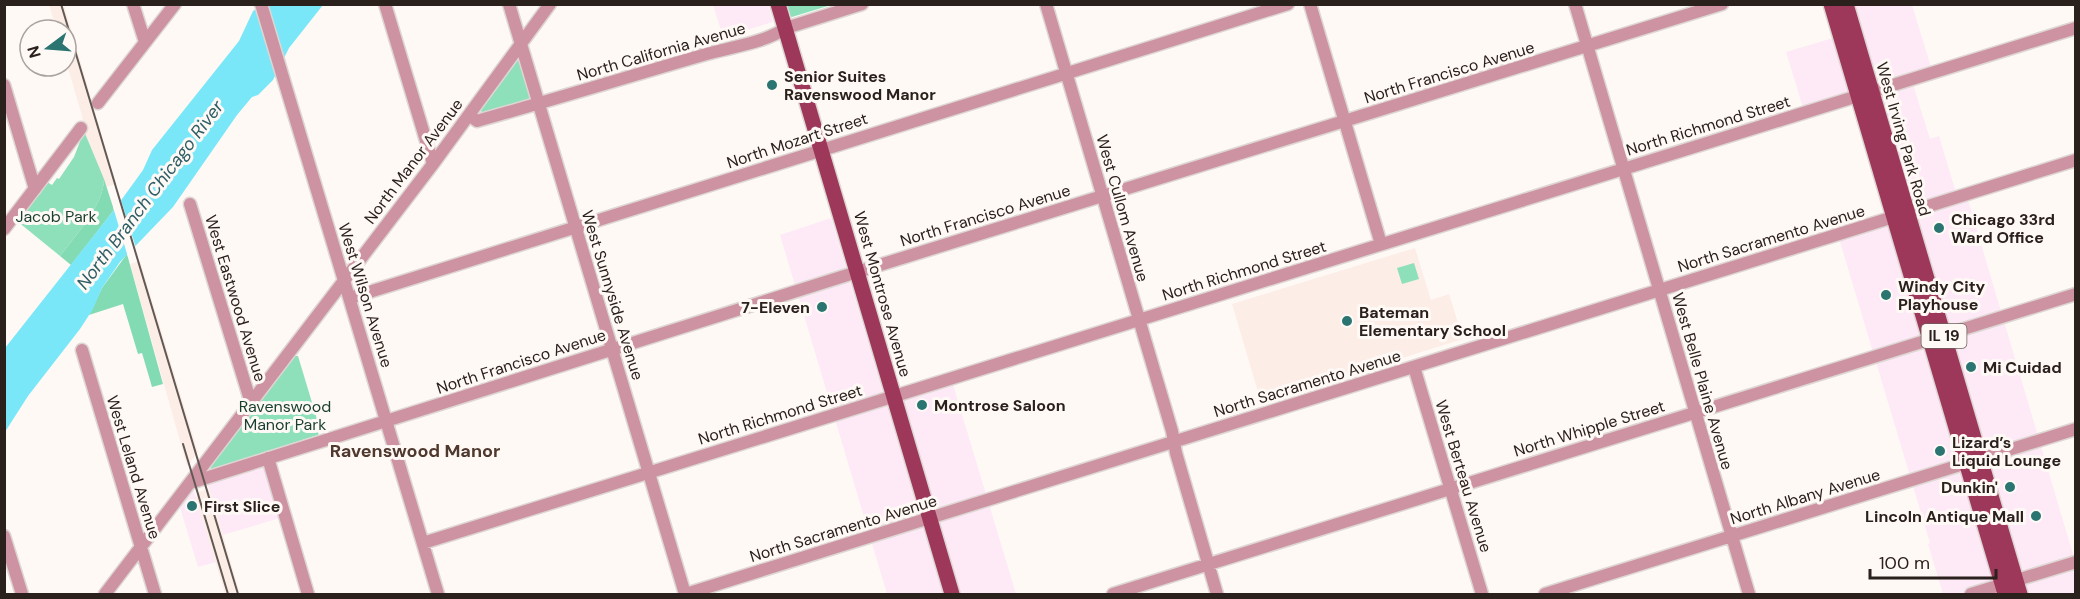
<svg xmlns="http://www.w3.org/2000/svg" width="2080" height="599" font-family="'DM Sans',sans-serif">
<style>
.commercial{fill:#fee9f7}
.built{fill:#fcede6}
.green{fill:#8ee0bb}
.forest{fill:#83dbb3}
.water{fill:#7ae7f8}
.pier{fill:#fff9f6}
.lines{fill:none;stroke-linecap:round;stroke-linejoin:round}
.minor-casing{stroke:#ddd6d3;stroke-width:15}
.major-casing{stroke:#ddd6d3;stroke-width:18}
.minor{stroke:#ce93a2;stroke-width:12}
.major{stroke:#9e385b;stroke-width:15}
.rail{stroke:#625954;stroke-width:2}
.poi-dot{fill:#2a7471;stroke:#fff9f6;stroke-width:2}
.labels{text-anchor:middle;stroke-width:6;stroke-linejoin:round;paint-order:stroke}
.shield{fill:#fff9f6;stroke:#6b625d;stroke-width:1.5}
.shield-label{font-size:15px;font-weight:bold;fill:#2b211c}
.street-label{font-size:16px;fill:#2b211c;stroke:#fff9f6}
.poi-label{font-size:16px;font-weight:bold;fill:#2b211c;stroke:#fff9f6;text-anchor:start}
.park-label{font-size:16px;fill:#173e2e;stroke:#fff9f6}
.water-label{font-size:18px;font-style:italic;fill:#2d5d65;stroke:#fff9f6}
.neighbourhood-label{font-size:18px;font-weight:bold;fill:#4f392e;stroke:#fff9f6}
</style>
<rect width="100%" height="100%" fill="#fff9f6"/>
<!-- commercial -->
<path class="commercial" d="M713 5H768L773 22 723 37Z
M1854 5H1912L1932 70 1911 78 1930 139 1939 136 1957 196 1966 193 2075 561V594H2028Z
M1833 38 1851 97 1804 111 1786 52Z
M831 218 943 594H887L780 235Z
M1887 221 1997 594H1943L1928 544 1930 543 1838 235Z
M951 378 1016 594H960L900 395Z
M261 453 280 518 223 535 204 471Z
M191 482 216 562 198 567 178 501Z"/>
<!-- built -->
<path class="built" d="M49 5H64L116 184 106 187 84 131 82 116 66 61V30H57Z
M1415 248 1431 300 1449 294 1463 339 1261 402 1232 304Z
M140 261 198 452 187 466 130 264Z
M209 489 223 535 240 594H225L196 497 199 492Z"/>
<!-- green -->
<path class="green" d="M785 5H831L792 17 789 16Z
M519 55 532 100 482 114 481 110Z
M84 131 104 179C104 205 75 236 60 256L17 221 47 182 52 185 57 178 59 179 74 157Z
M1414 263 1419 279 1402 284 1397 268Z
M293 356H298L320 429 318 435 211 469 210 466Z"/>
<!-- forest -->
<path class="forest" d="M104 179 114 210 71 265 60 256C75 236 104 205 104 179Z
M127 254 163 384 152 387 142 353 138 354 123 304 89 315 102 288Z"/>
<!-- water -->
<path class="water" d="M262 5H323L289 48 273 80 258 95 252 97 237 115 173 207 120 262 102 288 93 309 80 329 28 396 5 432V348L114 210 143 170 152 150 239 41 253 11Z"/>
<!-- pier -->
<path class="pier" d="M120 197 136 248 128 257 113 207Z"/>
<g class="lines">
<!-- minor casing -->
<g class="minor-casing">
<path id="minor" d="M133 4 145 42
M261 4 438 594
M385 4 433 164
M509 4 685 594
M1046 4 1172 431 1176 453 1217 594
M1310 4 1381 244
M1575 4 1749 594
M4 85 35 189
M98 103 175 4
M469 115 477 121C552 100 627 77 703 55 729 47 762 44 786 28L862 4
M190 204 251 403
M4 229 81 128
M350 298 1288 4
M82 350 155 594
M1414 367 1482 594
M268 458 308 594
M190 483 857 272 1722 4
M4 536 22 594
M423 543 2076 28
M105 594 433 164 550 4
M686 594 2076 160
M1113 594 2076 294
M1545 594 2076 429
M1971 594 2076 562"/>
</g>
<!-- major casing -->
<g class="major-casing">
<path id="major" d="M778 4 952 594
M1831 4 2005 594
M1846 4 2020 594"/>
</g>
<!-- minor -->
<use href="#minor" class="minor"/>
<!-- major -->
<use href="#major" class="major"/>
<!-- rail -->
<path class="rail" d="M61 4 238 594
M183 444 228 594"/>
</g>
<!-- markers -->
<g class="poi-dot">
<circle cx="772" cy="85" r="6"/>
<circle cx="1939" cy="228" r="6"/>
<circle cx="1886" cy="295" r="6"/>
<circle cx="822" cy="307" r="6"/>
<circle cx="1347" cy="321" r="6"/>
<circle cx="1971" cy="367" r="6"/>
<circle cx="922" cy="405" r="6"/>
<circle cx="1940" cy="451" r="6"/>
<circle cx="2010" cy="487" r="6"/>
<circle cx="192" cy="506" r="6"/>
<circle cx="2036" cy="516" r="6"/>
</g>
<g class="labels">
<!-- shield labels -->
<rect class="shield" x="1921.5" y="324" width="45" height="24" rx="4.5"/>
<g class="shield-label">
<text x="1944" y="341">IL 19</text>
</g>
<!-- street labels -->
<g class="street-label">
<text transform="translate(661 51) rotate(-16)" y="6">North California Avenue</text>
<text transform="translate(1449 72) rotate(-17)" y="6">North Francisco Avenue</text>
<text transform="translate(1708 125) rotate(-17)" y="6">North Richmond Street</text>
<text transform="translate(1904 139) rotate(74)" y="6">West Irving Park Road</text>
<text transform="translate(797 140) rotate(-18)" y="6">North Mozart Street</text>
<text transform="translate(413 161) rotate(-53)" y="6">North Manor Avenue</text>
<text transform="translate(1123 208) rotate(74)" y="6">West Cullom Avenue</text>
<text transform="translate(985 215) rotate(-17)" y="6">North Francisco Avenue</text>
<text transform="translate(1771 238) rotate(-17)" y="6">North Sacramento Avenue</text>
<text transform="translate(1244 270) rotate(-17)" y="6">North Richmond Street</text>
<text transform="translate(883 294) rotate(74)" y="6">West Montrose Avenue</text>
<text transform="translate(366 295) rotate(73)" y="6">West Wilson Avenue</text>
<text transform="translate(613 295) rotate(73)" y="6">West Sunnyside Avenue</text>
<text transform="translate(236 298) rotate(73)" y="6">West Eastwood Avenue</text>
<text transform="translate(521 361) rotate(-18)" y="6">North Francisco Avenue</text>
<text transform="translate(1703 381) rotate(74)" y="6">West Belle Plaine Avenue</text>
<text transform="translate(1307 383) rotate(-17)" y="6">North Sacramento Avenue</text>
<text transform="translate(780 414) rotate(-17)" y="6">North Richmond Street</text>
<text transform="translate(1589 428) rotate(-17)" y="6">North Whipple Street</text>
<text transform="translate(134 467) rotate(73)" y="6">West Leland Avenue</text>
<text transform="translate(1464 476) rotate(73)" y="6">West Berteau Avenue</text>
<text transform="translate(1805 496) rotate(-17)" y="6">North Albany Avenue</text>
<text transform="translate(843 528) rotate(-17)" y="6">North Sacramento Avenue</text>
</g>
<!-- poi labels -->
<g class="poi-label">
<text x="784" y="82">Senior Suites<tspan x="784" dy="18">Ravenswood Manor</tspan></text>
<text x="1951" y="225">Chicago 33rd<tspan x="1951" dy="18">Ward Office</tspan></text>
<text x="1898" y="292">Windy City<tspan x="1898" dy="18">Playhouse</tspan></text>
<text x="810" y="313" text-anchor="end">7-Eleven</text>
<text x="1359" y="318">Bateman<tspan x="1359" dy="18">Elementary School</tspan></text>
<text x="1983" y="373">Mi Cuidad</text>
<text x="934" y="411">Montrose Saloon</text>
<text x="1952" y="448">Lizard’s<tspan x="1952" dy="18">Liquid Lounge</tspan></text>
<text x="1998" y="493" text-anchor="end">Dunkin'</text>
<text x="204" y="512">First Slice</text>
<text x="2024" y="522" text-anchor="end">Lincoln Antique Mall</text>
</g>
<!-- park labels -->
<g class="park-label">
<text x="56" y="222">Jacob Park</text>
<text x="285" y="412">Ravenswood<tspan x="285" dy="18">Manor Park</tspan></text>
</g>
<!-- water labels -->
<g class="water-label">
<text transform="translate(150 195) rotate(-53)" y="6">North Branch Chicago River</text>
</g>
<!-- neighbourhood labels -->
<g class="neighbourhood-label">
<text x="415" y="457">Ravenswood Manor</text>
</g>
</g>
<!-- border -->
<rect width="2080" height="599" fill="none" stroke="#2b211c" stroke-width="12"/>
<!-- north arrow -->
<g transform="translate(48 48) rotate(254)"><circle r="28" fill="#fff9f6" stroke="#aaa39f" stroke-width="1.5"/>
<path d="M0-4.5L10 22L0 15L-10 22Z" fill="#2a7471"/>
<text y="-9" font-size="16" font-weight="bold" text-anchor="middle" fill="#2b211c">N</text>
</g>
<!-- scale -->
<path d="M1870 569v9h126v-9" fill="none" stroke="#2b211c" stroke-width="3"/>
<text x="1879" y="569" font-size="18" fill="#2b211c" stroke="#fff9f6" stroke-width="4.5" paint-order="stroke">100 m</text>
</svg>
